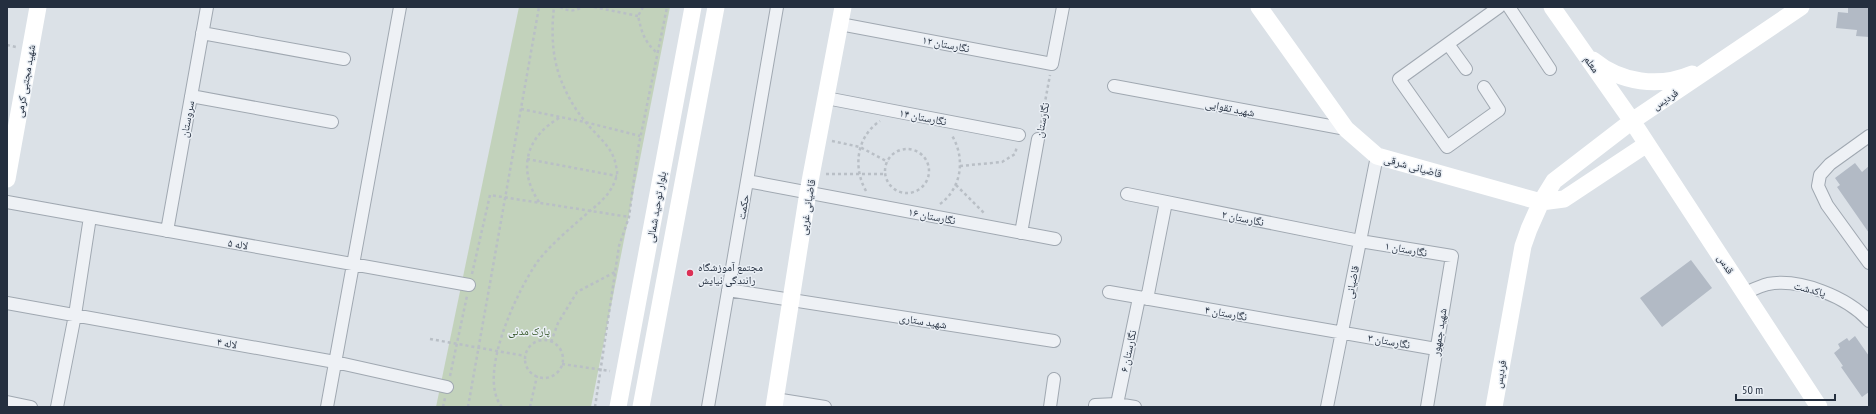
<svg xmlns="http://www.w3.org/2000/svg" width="1876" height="414" font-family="'PT Sans Narrow','Noto Naskh Arabic',sans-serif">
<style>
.green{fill:#c2d2bb}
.building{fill:#b2bac5}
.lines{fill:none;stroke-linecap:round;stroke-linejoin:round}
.street-casing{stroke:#a0a8b1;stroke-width:14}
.path{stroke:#b9bfc6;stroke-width:2.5;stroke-dasharray:3 3;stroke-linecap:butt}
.street{stroke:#eef1f5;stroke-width:12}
.secondary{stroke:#fff;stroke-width:17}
.poi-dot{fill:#dc3055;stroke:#eaeff5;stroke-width:1.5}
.labels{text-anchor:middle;stroke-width:3;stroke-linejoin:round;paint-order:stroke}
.street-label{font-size:11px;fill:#242f3f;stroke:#eaeff5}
.poi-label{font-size:11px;fill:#242f3f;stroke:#eaeff5;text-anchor:start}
.park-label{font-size:11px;fill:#3b5c2f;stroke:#eaeff5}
</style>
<rect width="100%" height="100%" fill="#dbe1e7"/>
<!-- green -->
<path class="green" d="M519 7H670L591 407H436Z"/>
<!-- building -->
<path class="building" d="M1848 7H1869V37L1856 36 1857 30 1836 28 1838 12 1848 13Z
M1855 163 1862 172 1869 166V233L1837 187 1840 185 1835 178Z
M1691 260 1712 288 1662 327 1640 298Z
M1855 336 1869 356V392L1862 397 1841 367 1843 366 1834 353 1840 348 1838 344 1847 338 1849 341Z"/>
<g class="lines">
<!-- street casing -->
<g class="street-casing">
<path id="street" d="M1509 7 1550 69
M840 24 1052 64 1063 7
M202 33 344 59
M1448 44 1466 69
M1114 86 1346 129
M1484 87 1499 110 1447 147 1399 79 1499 7
M191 96 332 122
M826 98 1019 135
M1869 136 1830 164 1820 175 1818 186 1827 205 1869 263
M747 181 1055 239
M1127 194 1360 241 1452 256 1427 407
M7 202 469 285
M167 231 207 7
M1021 233 1038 139
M728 290 1054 341
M1109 292 1436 349
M1745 293C1752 290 1760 286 1768 284 1800 278 1847 297 1869 321
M1147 299 1166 202
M7 303 335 362 447 387
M775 399 825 407
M7 402 31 407
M1117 404 1139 298
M57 407 75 315 90 217
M327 407 400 7
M708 407 777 7
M1050 407 1054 379
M1095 407V405L1117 404 1135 407
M1327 407 1377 156"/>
</g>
<!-- path -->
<path class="path" d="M560 7C568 11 574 12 582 7
M594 7 638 16
M643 7 638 16C642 33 644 41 657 53
M7 45 16 47
M521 109 585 122 640 136
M1040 129 1050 75
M832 141 860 147 888 162
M885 171a22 22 0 1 1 44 0a22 22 0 1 1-44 0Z
M527 159 617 176
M960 166 1002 162 1015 154 1017 146
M826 174H886
M956 185 984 213
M866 191C853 168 856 137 880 121
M539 202C517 169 526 136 561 117
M940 204C962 188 966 157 951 134
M472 274 490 195 629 217
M430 339 525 356
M525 359a19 19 0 1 1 38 0a19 19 0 1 1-38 0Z
M551 342 558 323 577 292 615 272
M562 364 610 371
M450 376 467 296
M443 407 445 398
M468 407 539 7
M502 407C476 376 518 289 538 261 550 245 575 224 590 211 602 201 611 193 616 178 618 174 617 170 616 166 613 146 596 136 584 120 576 110 569 99 564 87 552 62 551 34 554 7
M530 407 537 376
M595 407 619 246 629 217 638 149 667 7"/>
<!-- street -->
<use href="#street" class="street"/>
<!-- secondary -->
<path class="secondary" d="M1259 7 1346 129 1377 156 1541 202 1564 199 1647 144
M1552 7 1632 121 1819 407
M1593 60C1621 83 1659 88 1692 74
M7 179 38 7
M618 407 693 7
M641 407 716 7
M774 407 808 192 843 7
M1494 407 1523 246 1529 229 1541 202 1554 181 1632 121 1801 7"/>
</g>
<!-- markers -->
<circle class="poi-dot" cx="690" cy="273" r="4"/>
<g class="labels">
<!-- street labels -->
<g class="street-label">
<text transform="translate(946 44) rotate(11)" y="4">نگارستان ۱۲</text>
<text transform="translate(1592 64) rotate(55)" y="4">معلم</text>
<text transform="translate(25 81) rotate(-80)" y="4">شهید مجتبی کرمی</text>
<text transform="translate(1665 99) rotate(-34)" y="4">فردیس</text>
<text transform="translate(1230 108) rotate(11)" y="4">شهید تقوایی</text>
<text transform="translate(923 117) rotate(11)" y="4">نگارستان ۱۴</text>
<text transform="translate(187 119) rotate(-80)" y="4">سروستان</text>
<text transform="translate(1042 120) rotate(-79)" y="4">نگارستان</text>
<text transform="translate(1413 166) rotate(15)" y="4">قاضیانی شرقی</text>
<text transform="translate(656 207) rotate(-80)" y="4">بلوار توحید شمالی</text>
<text transform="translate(743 207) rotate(-80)" y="4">حکمت</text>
<text transform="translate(807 207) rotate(-81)" y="4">قاضیانی غربی</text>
<text transform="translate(932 216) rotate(11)" y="4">نگارستان ۱۶</text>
<text transform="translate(1243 218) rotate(11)" y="4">نگارستان ۲</text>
<text transform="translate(238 244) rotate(10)" y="4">لاله ۵</text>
<text transform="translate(1406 249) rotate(10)" y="4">نگارستان ۱</text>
<text transform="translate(1726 264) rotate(57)" y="4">قدس</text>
<text transform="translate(1352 282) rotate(-79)" y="4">قاضیانی</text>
<text transform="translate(1810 289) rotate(15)" y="4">پاکدشت</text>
<text transform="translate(1226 313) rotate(10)" y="4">نگارستان ۴</text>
<text transform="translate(923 321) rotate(9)" y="4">شهید ستاری</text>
<text transform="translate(1439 332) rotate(-81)" y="4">شهید جمهور</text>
<text transform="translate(1389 341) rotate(10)" y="4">نگارستان ۳</text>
<text transform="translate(227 343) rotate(10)" y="4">لاله ۴</text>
<text transform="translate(1128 351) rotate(-78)" y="4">نگارستان ۶</text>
<text transform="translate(1500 374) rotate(-80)" y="4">فردیس</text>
</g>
<!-- poi labels -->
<g class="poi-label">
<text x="698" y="271">مجتمع آموزشگاه<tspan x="698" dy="13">رانندگی نیایش</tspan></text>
</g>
<!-- park labels -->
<g class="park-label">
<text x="529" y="335">پارک مدنی</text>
</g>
</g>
<!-- border -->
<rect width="1876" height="414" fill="none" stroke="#242f3f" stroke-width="16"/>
<!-- scale -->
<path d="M1736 394v6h99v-6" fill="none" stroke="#242f3f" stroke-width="2"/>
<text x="1742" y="394" font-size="12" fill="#242f3f" stroke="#eaeff5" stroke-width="3" paint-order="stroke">50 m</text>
</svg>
